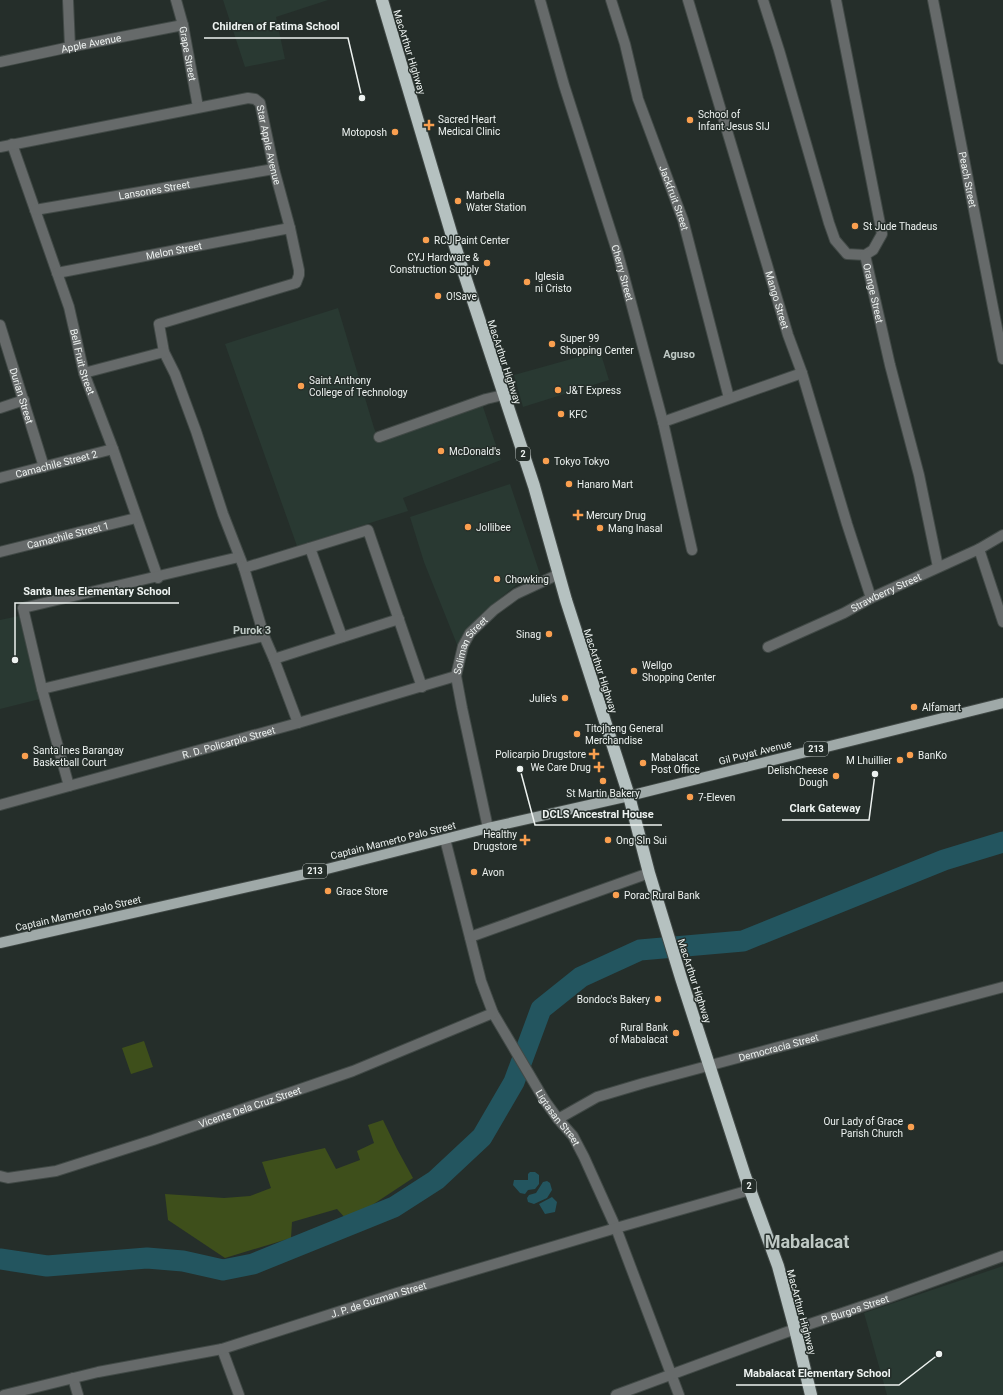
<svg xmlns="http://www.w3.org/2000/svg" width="1003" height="1395" font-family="Roboto,sans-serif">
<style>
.built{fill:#293932}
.green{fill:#3e4f1b}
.water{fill:#23555f}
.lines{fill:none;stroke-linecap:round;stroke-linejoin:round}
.river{stroke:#23555f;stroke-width:21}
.minor-casing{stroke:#414946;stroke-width:12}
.major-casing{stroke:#414946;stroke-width:12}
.highway-casing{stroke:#414946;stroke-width:14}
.minor{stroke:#666a6a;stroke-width:10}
.major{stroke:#9fa9a8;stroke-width:10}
.highway{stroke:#b5c1c0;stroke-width:12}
.poi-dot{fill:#fa9f4f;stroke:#252e2a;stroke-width:1.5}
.labels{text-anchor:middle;stroke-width:3;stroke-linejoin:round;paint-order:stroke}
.shield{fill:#252e2a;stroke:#b1b7b5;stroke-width:1}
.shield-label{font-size:9px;font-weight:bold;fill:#edf2f0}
.street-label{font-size:10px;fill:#edf2f0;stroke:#252e2a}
.poi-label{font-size:10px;fill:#edf2f0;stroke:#252e2a;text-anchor:start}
.neighbourhood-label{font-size:11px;font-weight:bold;fill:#bec8c4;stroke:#252e2a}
.town-label{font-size:18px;font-weight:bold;fill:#bec8c4;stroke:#252e2a}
.leader{fill:none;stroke:#edf2f0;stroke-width:1.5}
.callout-dot{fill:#edf2f0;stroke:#252e2a;stroke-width:1.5}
.callout-label{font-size:11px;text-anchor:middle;font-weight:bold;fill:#edf2f0;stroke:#252e2a;stroke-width:3;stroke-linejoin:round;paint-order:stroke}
</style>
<rect width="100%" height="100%" fill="#252e2a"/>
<!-- built -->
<path class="built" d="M223 0H328L276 17 285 59 245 67Z
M338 308 374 428 380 441 482 404 501 460 403 498 408 511 297 546 225 344Z
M600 351 609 380 523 407 514 375Z
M510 484 540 574 516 585 480 615 458 647 424 562 410 517Z
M19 616 40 699 0 709V620Z
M1003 1266V1395H887L864 1313Z"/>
<!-- green -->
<path class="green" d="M144 1041 153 1067 131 1074 122 1048Z
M383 1120 397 1149 413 1178 348 1221 337 1209 292 1222 291 1238 225 1258 168 1220 165 1194 224 1198 250 1196 271 1188 262 1162 325 1148 336 1169 360 1160 357 1151 374 1143 368 1125Z"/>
<!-- water -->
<path class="water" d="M530 1172H535L539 1175V1184L535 1189 528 1190 525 1194 520 1193 513 1185 514 1180H528V1174Z
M547 1181 550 1183 552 1190 547 1198 534 1204 528 1202 527 1198 529 1195 536 1193 543 1182Z
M552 1197 557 1202 555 1212 545 1214 539 1204Z"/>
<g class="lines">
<!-- river -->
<path class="river" d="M0 1259 47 1266 147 1258 183 1261 223 1270 253 1264 394 1207 436 1180 482 1137 514 1082 541 1009 581 977 640 950 743 941 944 860 1003 842"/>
<!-- minor casing -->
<g class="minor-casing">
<g id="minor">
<path d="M68 0 70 47"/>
<path id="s1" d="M176 0 183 25 198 107"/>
<path id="s2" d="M540 0 564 85 618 254 663 422 692 550"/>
<path id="s3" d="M611 0 625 44 638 99 683 220 729 398"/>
<path id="s4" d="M688 0 788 335 802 373 847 524 871 598"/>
<path d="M763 0 779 50 829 223 835 240 847 254 865 255"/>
<path d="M836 0 882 234 873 250 865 255"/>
<path id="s5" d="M933 0 1003 359"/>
<path id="s6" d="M0 62 70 47 183 25"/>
<path id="s7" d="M12 144 69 307 84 373 113 449 158 578"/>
<path id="s8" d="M0 147 248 98 255 99 260 103 274 169 290 228 299 270V275L296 283 159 324 164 352 175 374 196 431 223 514 244 568 264 636 274 659 298 723"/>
<path id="s9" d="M35 210 274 169"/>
<path id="s10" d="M865 255 890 365 919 475 938 567"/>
<path id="s11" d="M57 273 290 228"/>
<path id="s12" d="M0 325 44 467"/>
<path d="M84 373 164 352"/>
<path d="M0 408 24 400"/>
<path d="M663 422 802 373"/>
<path d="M379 437 486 399 503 395"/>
<path id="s13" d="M0 478 113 449"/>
<path d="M310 548 342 637"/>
<path d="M979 549 1003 622"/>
<path id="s14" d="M0 552 136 518"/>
<path d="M244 568 368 530 422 687"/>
<path id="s15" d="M768 647 844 613 871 598 979 549 1003 535"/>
<path d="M274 659 399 619"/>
<path d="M42 689 264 636"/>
<path d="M69 786 42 689 23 608 239 557"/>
<path id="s16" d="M0 805 298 723 456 676"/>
<path id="s17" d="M488 828 462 708 456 676 463 646 470 633 494 610 516 594 559 574"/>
<path id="s18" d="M445 839 481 981 493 1013 545 1101 558 1119 573 1136 584 1157 616 1228 679 1395"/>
<path d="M470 937 649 873"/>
<path id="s19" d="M558 1119 597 1097 644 1083 1003 987"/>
<path id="s20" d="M0 1176 8 1178 56 1171 153 1140 353 1071 493 1013"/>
<path d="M222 1349 239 1395"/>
<path d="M73 1378 78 1395"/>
<path id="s21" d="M4 1395 98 1372 222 1349 397 1293 616 1228 750 1190"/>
<path id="s22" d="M616 1395 795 1329 887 1298 1003 1256"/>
</g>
</g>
<!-- major casing -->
<g class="major-casing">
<path id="major" d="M0 943 319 871 488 828 629 796 1003 703"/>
</g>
<!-- highway casing -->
<g class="highway-casing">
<path id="highway" d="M382 0 455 246 534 486 566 600 629 796 649 873 681 978 745 1176 778 1266 795 1329 811 1395"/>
</g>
<!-- minor -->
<use href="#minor" class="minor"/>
<!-- major -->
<use href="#major" class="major"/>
<!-- highway -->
<use href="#highway" class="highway"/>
</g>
<!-- markers -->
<g class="poi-dot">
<circle cx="690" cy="120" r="4"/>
<path d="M427 119h4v4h4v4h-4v4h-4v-4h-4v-4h4z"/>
<circle cx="395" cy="132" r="4"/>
<circle cx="458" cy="201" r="4"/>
<circle cx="855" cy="226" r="4"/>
<circle cx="426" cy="240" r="4"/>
<circle cx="487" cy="263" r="4"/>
<circle cx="527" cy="282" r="4"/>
<circle cx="438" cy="296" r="4"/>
<circle cx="552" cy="344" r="4"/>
<circle cx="301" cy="386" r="4"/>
<circle cx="558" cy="390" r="4"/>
<circle cx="561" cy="414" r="4"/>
<circle cx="441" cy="451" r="4"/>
<circle cx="546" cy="461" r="4"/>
<circle cx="569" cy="484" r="4"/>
<path d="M576 509h4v4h4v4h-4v4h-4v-4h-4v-4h4z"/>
<circle cx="468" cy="527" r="4"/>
<circle cx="600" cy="528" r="4"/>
<circle cx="497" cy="579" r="4"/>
<circle cx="549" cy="634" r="4"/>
<circle cx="634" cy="671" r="4"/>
<circle cx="565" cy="698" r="4"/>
<circle cx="914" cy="707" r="4"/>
<circle cx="577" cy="734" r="4"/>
<path d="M592 748h4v4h4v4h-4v4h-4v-4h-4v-4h4z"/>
<circle cx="910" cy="755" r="4"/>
<circle cx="25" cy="756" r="4"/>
<circle cx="900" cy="760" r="4"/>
<circle cx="643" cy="763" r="4"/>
<path d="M597 761h4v4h4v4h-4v4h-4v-4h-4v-4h4z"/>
<circle cx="836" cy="776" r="4"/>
<circle cx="603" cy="781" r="4"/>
<circle cx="690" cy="797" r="4"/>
<path d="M523 834h4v4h4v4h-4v4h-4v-4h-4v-4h4z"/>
<circle cx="608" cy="840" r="4"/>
<circle cx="474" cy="872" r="4"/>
<circle cx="328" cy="891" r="4"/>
<circle cx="616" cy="895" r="4"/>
<circle cx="658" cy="999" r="4"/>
<circle cx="676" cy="1033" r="4"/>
<circle cx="911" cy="1127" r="4"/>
</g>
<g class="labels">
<!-- shield labels -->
<g class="shield">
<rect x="516" y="447" width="14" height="14" rx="3"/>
<rect x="804" y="742" width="24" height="14" rx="3"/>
<rect x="303" y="864" width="24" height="14" rx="3"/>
<rect x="742" y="1179" width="14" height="14" rx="3"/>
</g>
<g class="shield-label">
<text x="523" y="457">2</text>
<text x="816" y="752">213</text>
<text x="315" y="874">213</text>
<text x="749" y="1189">2</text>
</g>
<!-- street labels -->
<g class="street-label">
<text dy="4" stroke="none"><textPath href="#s6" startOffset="93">Apple Avenue</textPath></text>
<text transform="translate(410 52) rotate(73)" y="4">MacArthur Highway</text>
<text dy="4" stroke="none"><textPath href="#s1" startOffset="55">Grape Street</textPath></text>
<text dy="4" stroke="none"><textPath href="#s8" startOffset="309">Star Apple Avenue</textPath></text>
<text dy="4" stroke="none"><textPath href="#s5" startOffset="183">Peach Street</textPath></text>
<text dy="4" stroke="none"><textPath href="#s9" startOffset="121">Lansones Street</textPath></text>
<text dy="4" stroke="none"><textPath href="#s3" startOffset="208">Jackfruit Street</textPath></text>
<text dy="4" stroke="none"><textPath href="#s11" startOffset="119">Melon Street</textPath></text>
<text dy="4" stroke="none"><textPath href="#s2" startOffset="285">Cherry Street</textPath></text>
<text dy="4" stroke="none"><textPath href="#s10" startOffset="39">Orange Street</textPath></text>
<text dy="4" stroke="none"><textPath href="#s4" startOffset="313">Mango Street</textPath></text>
<text dy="4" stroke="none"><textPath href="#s7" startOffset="229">Bell Fruit Street</textPath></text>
<text transform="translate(505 362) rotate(72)" y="4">MacArthur Highway</text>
<text dy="4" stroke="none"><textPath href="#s12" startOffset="74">Durian Street</textPath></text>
<text dy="4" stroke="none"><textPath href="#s13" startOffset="58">Camachile Street 2</textPath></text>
<text dy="4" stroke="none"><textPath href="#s14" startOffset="70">Camachile Street 1</textPath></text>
<text dy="4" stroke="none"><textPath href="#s15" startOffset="130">Strawberry Street</textPath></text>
<text dy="4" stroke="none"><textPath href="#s17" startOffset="190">Soliman Street</textPath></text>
<text transform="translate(601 671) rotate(72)" y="4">MacArthur Highway</text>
<text dy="4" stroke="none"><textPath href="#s16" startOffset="237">R. D. Policarpio Street</textPath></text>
<text transform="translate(755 752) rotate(-14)" y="4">Gil Puyat Avenue</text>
<text transform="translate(393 840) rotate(-14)" y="4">Captain Mamerto Palo Street</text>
<text transform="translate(78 913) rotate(-13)" y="4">Captain Mamerto Palo Street</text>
<text transform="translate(695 981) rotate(72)" y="4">MacArthur Highway</text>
<text dy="4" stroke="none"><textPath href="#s19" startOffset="233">Democracia Street</textPath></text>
<text dy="4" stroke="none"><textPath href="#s20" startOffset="261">Vicente Dela Cruz Street</textPath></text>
<text dy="4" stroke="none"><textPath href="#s18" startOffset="304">Ligtasan Street</textPath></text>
<text dy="4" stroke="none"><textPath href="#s21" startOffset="387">J. P. de Guzman Street</textPath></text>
<text dy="4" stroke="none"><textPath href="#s22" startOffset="254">P. Burgos Street</textPath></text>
<text transform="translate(802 1312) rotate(75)" y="4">MacArthur Highway</text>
</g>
<!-- poi labels -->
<g class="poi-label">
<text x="698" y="118">School of<tspan x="698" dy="12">Infant Jesus SIJ</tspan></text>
<text x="438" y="123">Sacred Heart<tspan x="438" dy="12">Medical Clinic</tspan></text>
<text x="387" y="136" text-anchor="end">Motoposh</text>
<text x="466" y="199">Marbella<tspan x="466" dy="12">Water Station</tspan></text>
<text x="863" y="230">St Jude Thadeus</text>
<text x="434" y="244">RCJ Paint Center</text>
<text x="479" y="261" text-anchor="end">CYJ Hardware &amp;<tspan x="479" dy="12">Construction Supply</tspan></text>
<text x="535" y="280">Iglesia<tspan x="535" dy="12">ni Cristo</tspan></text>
<text x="446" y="300">O!Save</text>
<text x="560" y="342">Super 99<tspan x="560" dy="12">Shopping Center</tspan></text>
<text x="309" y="384">Saint Anthony<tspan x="309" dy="12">College of Technology</tspan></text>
<text x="566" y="394">J&amp;T Express</text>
<text x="569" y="418">KFC</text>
<text x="449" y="455">McDonald's</text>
<text x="554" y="465">Tokyo Tokyo</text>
<text x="577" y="488">Hanaro Mart</text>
<text x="586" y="519">Mercury Drug</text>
<text x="476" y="531">Jollibee</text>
<text x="608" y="532">Mang Inasal</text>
<text x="505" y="583">Chowking</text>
<text x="541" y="638" text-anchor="end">Sinag</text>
<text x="642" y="669">Wellgo<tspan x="642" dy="12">Shopping Center</tspan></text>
<text x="557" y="702" text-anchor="end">Julie's</text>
<text x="922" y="711">Alfamart</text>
<text x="585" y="732">Titojheng General<tspan x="585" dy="12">Merchandise</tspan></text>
<text x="33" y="754">Santa Ines Barangay<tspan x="33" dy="12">Basketball Court</tspan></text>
<text x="586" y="758" text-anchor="end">Policarpio Drugstore</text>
<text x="918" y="759">BanKo</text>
<text x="651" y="761">Mabalacat<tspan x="651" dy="12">Post Office</tspan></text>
<text x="892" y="764" text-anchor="end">M Lhuillier</text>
<text x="591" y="771" text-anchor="end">We Care Drug</text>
<text x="828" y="774" text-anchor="end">DelishCheese<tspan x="828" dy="12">Dough</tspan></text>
<text x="603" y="797" text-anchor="middle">St Martin Bakery</text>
<text x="698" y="801">7-Eleven</text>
<text x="517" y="838" text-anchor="end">Healthy<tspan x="517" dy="12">Drugstore</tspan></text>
<text x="616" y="844">Ong SIn Sui</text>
<text x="482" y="876">Avon</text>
<text x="336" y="895">Grace Store</text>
<text x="624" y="899">Porac Rural Bank</text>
<text x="650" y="1003" text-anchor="end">Bondoc's Bakery</text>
<text x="668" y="1031" text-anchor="end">Rural Bank<tspan x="668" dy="12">of Mabalacat</tspan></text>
<text x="903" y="1125" text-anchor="end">Our Lady of Grace<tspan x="903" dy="12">Parish Church</tspan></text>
</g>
<!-- neighbourhood labels -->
<g class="neighbourhood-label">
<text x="679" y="358">Aguso</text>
<text x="252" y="634">Purok 3</text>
</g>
<!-- town labels -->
<g class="town-label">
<text x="807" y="1248">Mabalacat</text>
</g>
</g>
<!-- callouts -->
<path class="leader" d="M362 98L348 38H204M15 660L15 603H179M875 774L869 820H782M520 769L535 825H662M939 1354L899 1385H736"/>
<g class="callout-dot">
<circle cx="362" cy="98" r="4"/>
<circle cx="15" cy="660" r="4"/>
<circle cx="875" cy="774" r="4"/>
<circle cx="520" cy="769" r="4"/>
<circle cx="939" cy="1354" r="4"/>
</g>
<g class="callout-label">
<text x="276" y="30">Children of Fatima School</text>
<text x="97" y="595">Santa Ines Elementary School</text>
<text x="825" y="812">Clark Gateway</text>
<text x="598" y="818">DCLS Ancestral House</text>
<text x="817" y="1377">Mabalacat Elementary School</text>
</g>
</svg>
